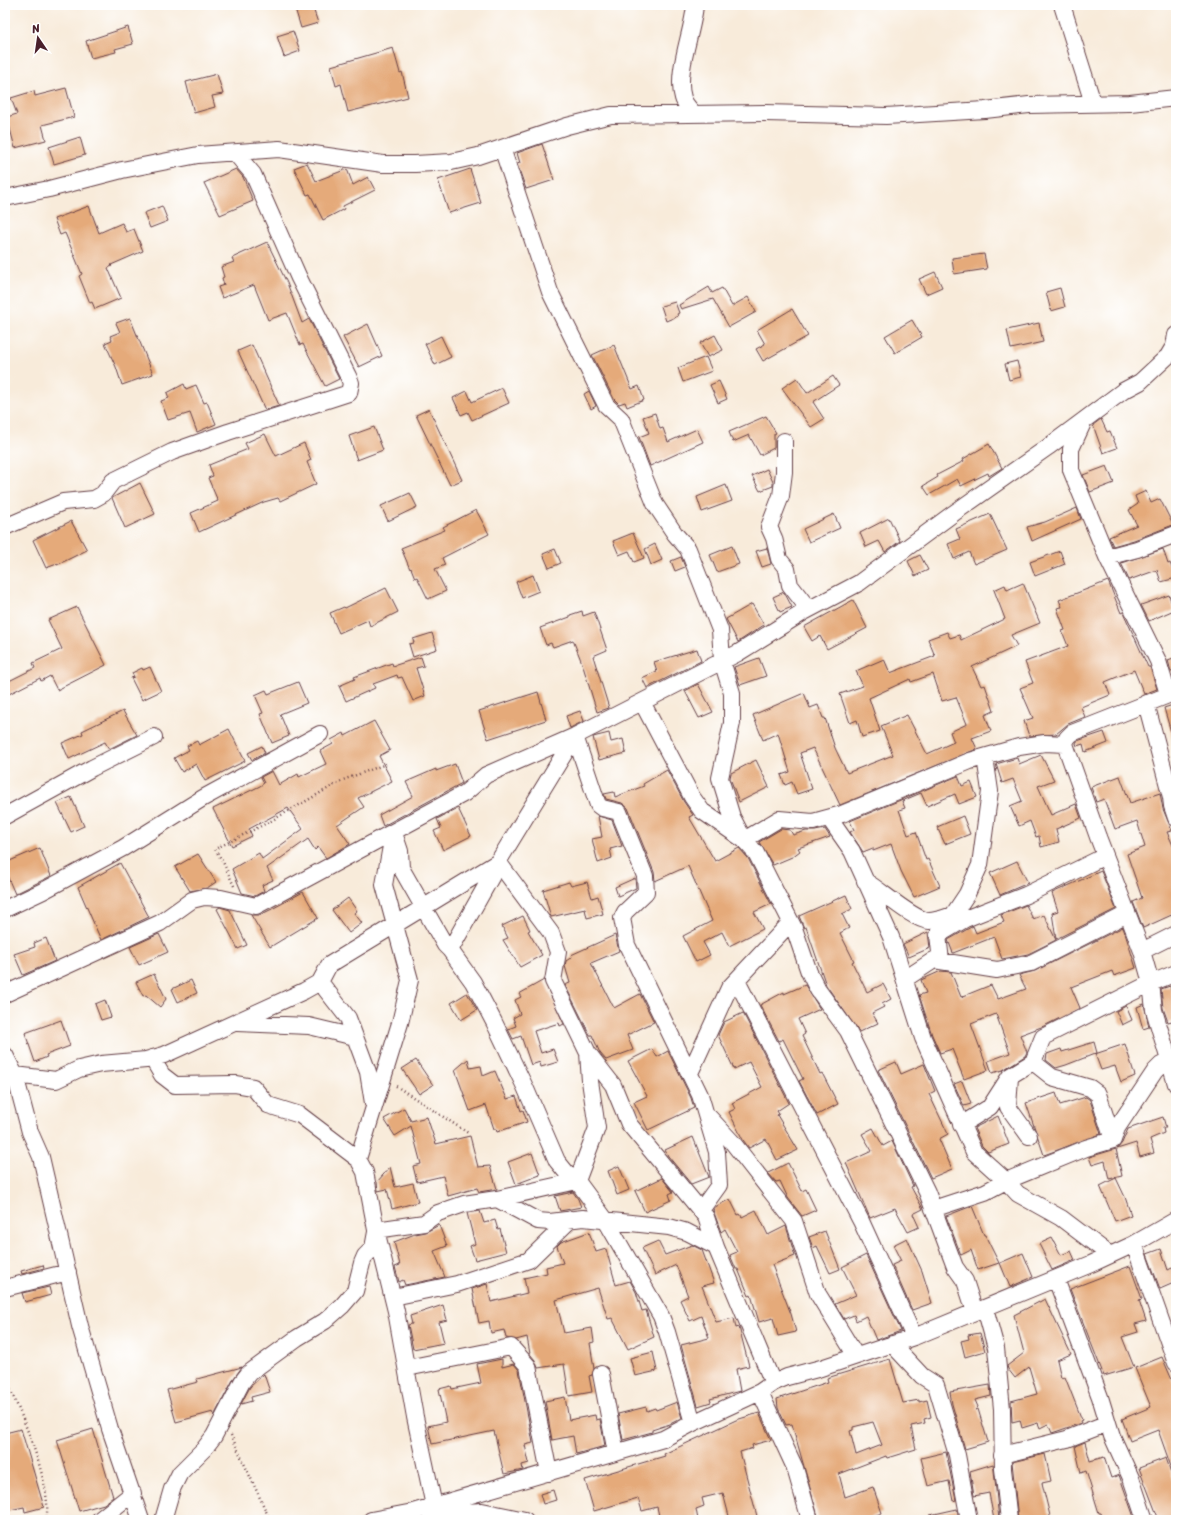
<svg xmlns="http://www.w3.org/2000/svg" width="1181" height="1525" font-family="Sriracha,sans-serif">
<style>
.building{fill:#e5aa7a;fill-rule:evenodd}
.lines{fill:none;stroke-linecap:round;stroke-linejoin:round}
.minor-casing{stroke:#643e45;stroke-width:18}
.path{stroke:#643e45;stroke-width:2.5;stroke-dasharray:1 3;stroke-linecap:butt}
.minor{stroke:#fff;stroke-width:16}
</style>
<rect width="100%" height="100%" fill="#fff"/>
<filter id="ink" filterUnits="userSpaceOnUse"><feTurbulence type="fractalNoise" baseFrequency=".025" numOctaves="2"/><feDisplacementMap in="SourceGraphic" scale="8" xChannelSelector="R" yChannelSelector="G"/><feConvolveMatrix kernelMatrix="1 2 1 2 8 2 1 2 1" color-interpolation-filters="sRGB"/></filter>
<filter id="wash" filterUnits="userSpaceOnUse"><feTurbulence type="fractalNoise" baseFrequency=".012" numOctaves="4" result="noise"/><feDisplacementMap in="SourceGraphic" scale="16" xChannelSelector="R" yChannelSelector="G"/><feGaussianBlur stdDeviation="0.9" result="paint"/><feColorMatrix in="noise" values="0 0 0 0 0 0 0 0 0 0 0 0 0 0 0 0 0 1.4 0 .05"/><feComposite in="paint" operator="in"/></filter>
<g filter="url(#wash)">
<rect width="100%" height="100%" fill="#f8ebda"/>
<g id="blocks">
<!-- building -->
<path class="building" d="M294 5H312L318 23 301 28Z
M128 27 133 44 115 49 116 52 91 58 86 41Z
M293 31 300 51 284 57 277 36Z
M393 48 400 73 402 72 408 97 348 112 341 84 336 86 331 66Z
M217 74 223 94 212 96 215 107 194 113 186 82Z
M66 88 74 117 42 125 46 140 15 148 7 117 17 114 11 98 34 91 35 96Z
M80 137 85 155 54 164 49 147Z
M542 144 554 180 526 189 517 164 520 163 517 153Z
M307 163 316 181 347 169 353 185 368 177 375 190 343 206 344 209 323 220 310 194 307 195 294 168Z
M236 169 243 177 253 201 220 215 204 183Z
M470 169 481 203 449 213 438 180Z
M89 206 99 233 122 223 126 232 134 229 143 251 111 265 112 266 108 268 121 298 95 309 92 302 90 303 79 276 82 274 65 233 60 235 54 219Z
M162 206 168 221 150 228 144 213Z
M267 242 287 283 302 323 309 319 339 379 325 386 303 344 300 345 287 313 268 320 254 285 222 298 218 287 224 285 222 278 224 277 221 267 234 262 232 258Z
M984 254 987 269 954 274 952 258Z
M935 272 942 287 926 294 919 279Z
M709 287 712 293 722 288 732 306 748 297 756 312 729 327 713 299 681 309 679 305Z
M1060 288 1065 307 1051 311 1046 292Z
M675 302 679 313 677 314 678 316 666 321 661 306Z
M792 309 808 336 763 361 756 349 765 344 757 330Z
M130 318 153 374 122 385 116 367 105 343 112 340 110 336 120 332 116 323Z
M912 320 922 337 895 353 885 336Z
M1039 323 1043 342 1011 349 1007 330Z
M368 324 382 356 359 367 343 337Z
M715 335 723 350 708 357 700 343Z
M441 336 451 357 435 365 425 344Z
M252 345 279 405V406L265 410 238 351Z
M614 345 632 389 639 386 644 400 627 407 625 402 619 404 614 399 592 355Z
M706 357 712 371 683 382 678 368Z
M1017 361 1021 377 1009 380 1005 364Z
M833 376 839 385 813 402 824 419 811 427 782 388 797 378 807 393Z
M719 381 727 399 718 403 710 385Z
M184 384 186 389 196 385 204 403 207 402 216 424 197 432 190 413 168 420 161 401 169 398 167 393Z
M502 388 509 403 472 420 468 412 461 415 453 398 467 391 472 402Z
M589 391 596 406 591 409 584 394Z
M429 409 462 480 450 485 416 415Z
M655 413 660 429 663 428 668 442 697 429 703 442 650 466 639 437 649 433 643 417Z
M766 416 776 433 774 434V448L760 455 749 435 733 442 729 432Z
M1101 419 1107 432 1110 431 1117 448 1103 453 1093 425Z
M374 427 383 450 357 460 349 436Z
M265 434 276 456 304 443 311 460 307 462 316 484 280 501 278 498 264 502 199 532 191 513 218 501 208 478 213 476 209 465 248 449 245 443Z
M989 444 1002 468 989 476 988 473 961 486 957 479 929 495 923 486 938 477 937 475 964 461 963 459Z
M1107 466 1114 483 1090 492 1083 475Z
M767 469 773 482V486L760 491 752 476Z
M140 483 155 514 125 528 112 498Z
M726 485 732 501 702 512 697 497Z
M1146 491 1151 503 1160 499 1173 525 1134 540 1113 546 1109 537 1137 525 1129 510 1138 504 1135 496Z
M410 493 417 507 388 521 381 506Z
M1077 508 1081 519 1032 541 1027 527 1045 522Z
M476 510 489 534 442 558 445 565 435 569 446 591 428 599 417 577 415 578 411 568 410 569 401 548 445 530 443 527Z
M834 514 840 528 809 542 803 529Z
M990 514 1007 550 974 564 969 552 954 559 948 544 960 539 956 529Z
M889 518 900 541 885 552 879 541 866 547 860 533Z
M71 521 87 550 57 565V564L46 568 33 540Z
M633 533 644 558 634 562 629 551 619 555 613 541Z
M655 544 662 560 651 565 645 549Z
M732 546 739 564 717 572 710 555Z
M767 548 771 564 762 567 756 551Z
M555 549 561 563 549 568 543 554Z
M1163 549 1168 564 1170 563 1176 578 1161 582 1157 570 1129 580 1121 563Z
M1060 551 1065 564 1035 576 1030 562Z
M920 555 928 570 915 576 908 561Z
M681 557 685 567 675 571 671 561Z
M533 575 539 591 522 598 516 582Z
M1108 581 1121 613 1123 612 1148 667H1150L1157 689 1144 694 1134 670 1105 682 1110 695 1081 707 1085 717 1068 724 1056 734 1029 736 1024 721 1033 718 1020 688 1033 683 1025 662 1068 646 1062 631 1065 630 1057 608 1062 607 1059 600Z
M1023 583 1040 623 1011 635 1017 646 972 667 981 686 985 685 994 711 985 715 991 731 972 738 977 749 840 805 813 748 800 753 812 789 797 794 792 782 785 785 781 775 790 772 778 733 763 740 753 715 804 693 810 708 818 705 823 718H825L835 748 847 773 893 755 881 726 907 715 927 754 954 742 950 732 967 724 956 697 942 701 933 674 911 682 910 679 869 698 880 731 862 737 857 720 850 723 840 694 863 686 856 671 884 659 890 673 935 656 928 639 947 632 950 638 959 635 961 640 1005 619 994 590 1005 585 1007 590Z
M386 588 398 612 370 626 368 620 339 633 330 613 344 607 345 608Z
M784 592 792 607 780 612 773 597Z
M1169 595 1174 610 1149 621 1141 605Z
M853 600 867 628 827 649 820 636 812 641 804 627Z
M752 604 764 625 738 642 726 619Z
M77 607 106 665 57 690 50 676 41 681 40 678 5 696V683L35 668 33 663 62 649 48 620Z
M582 611 583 616 594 612 607 650 593 656 609 708 597 712 582 663 573 640 553 647 551 643 546 645 540 628 570 617V615Z
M432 633 437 649 413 657 409 644 414 643 413 639Z
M697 649 701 661 647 688 642 678 657 671 654 662Z
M421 657 424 666 416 668 425 696 413 701 402 677 398 678 397 675 373 684 375 688 346 701 339 686 355 679 354 677 392 663 393 666Z
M1176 657V670L1171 672 1168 660Z
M759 658 766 676 740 685 734 667Z
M150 667 161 691 142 700 131 678 134 677 132 673 142 668 143 670Z
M298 682 307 703 280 714 289 736 272 743 260 714 263 713 255 695 266 690 268 694Z
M698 684 713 712 699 718 685 691Z
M538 692 546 720 488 739 479 711Z
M1176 704V739H1173L1164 708Z
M123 711 137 735 109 749 105 742 69 759 62 743 83 734 82 731Z
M580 711 584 721 570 728 566 716Z
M374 721 390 750 379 756 392 781 358 798 364 807 337 825 350 844 326 858 318 847 315 850 308 839 267 868 273 880 262 885 264 891 255 896 242 893 232 869 259 853 262 859 303 829 288 808 249 829 252 836 232 846 213 809 260 786 264 783 261 777 272 771 279 785 298 774 299 777 326 764 320 751 333 744 331 740 344 733 345 736Z
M229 729 245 761 205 781 196 764 182 772 174 758 189 750 187 746 197 741 199 745Z
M1104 732 1108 743 1085 752 1083 744 1077 746 1076 743 1077 741Z
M609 733 611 742 623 739 626 753 599 760 593 737Z
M262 746 265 753 252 760 248 753Z
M1041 755 1054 780 1038 786 1051 815 1076 804 1081 818 1056 829 1059 842 1041 847 1039 836 1036 837 1030 821 1019 826 1010 806 1022 801 1013 779 1002 783 996 764 1017 758 1019 764Z
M756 760 769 787 739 802 730 778 731 773Z
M455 764 462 783 383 826 379 815 413 796 406 782 436 769V771Z
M667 770 684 802 693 815 689 817 715 861 739 848 748 858 771 904 754 912 763 929 729 946 722 932 703 942 710 955 696 962 683 936 712 921 688 866 655 881 654 872 628 808 622 803 606 799 604 794 614 792 615 797 644 786 643 784Z
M958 776 962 786 971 782 977 797 959 804 955 794 927 806 921 793 902 801 905 808 899 810 908 835 916 832 926 860 928 859 940 886 914 897 901 871 891 844 873 851V848L863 852 850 832 854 830 850 821Z
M1120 776 1130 803 1160 793 1163 809 1172 831 1167 832 1176 852V913L1143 928 1133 902 1142 898 1127 854 1145 847 1137 821 1115 829 1104 799 1096 802 1091 787Z
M71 797 84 826 71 832 57 803Z
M458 808 471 836 443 850 434 831 441 828 437 819Z
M598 816 612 820 622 846 610 849 612 858 598 863 592 839 602 837Z
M963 816 970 834 945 844 937 827Z
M781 829 790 830 793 835 806 831H815L825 829 830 837 798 848 800 851 792 857 773 865 759 842Z
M40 848 51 876 15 894 5 871V863Z
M198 854 216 882 207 888 190 891 175 867Z
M1017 861 1028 883 1000 895 990 873Z
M120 863 149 917 101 940 78 887Z
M1101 871 1116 909 1056 939 1052 913 1058 911 1052 893Z
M635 878 636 888 618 896 615 887Z
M569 882 571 886 587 882 592 898 598 896 603 914 587 918 585 909 551 917 543 890Z
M303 892 318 918 270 947 251 915H260L272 909Z
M846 895 852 909 842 914 849 928 840 933 854 961 852 962 867 992 883 984 891 999 882 1004 884 1007 872 1013 878 1023 859 1032 826 985 806 927 804 928 799 916Z
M348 898 357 911 354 913 362 923 349 933 332 910Z
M1026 905 1033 919 1044 915 1056 940 1028 954 1002 959 994 937 953 953 948 940 973 926 976 933 1004 922 1001 915Z
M220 907 230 910 247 945 238 949 217 909Z
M523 916 530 930 528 931 542 955 520 967 503 940 508 938 502 926Z
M1123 927 1136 968 1114 976 1112 971 1071 987 1080 1008 1044 1026 1020 1035 1027 1052 1025 1056 1003 1070 992 1073 988 1061 1010 1053 996 1014 971 1024 988 1070 964 1079 952 1049 940 1053 932 1035 919 995 926 993 921 980 941 971 951 972 961 997 991 985 998 999 1026 989 1019 975 1035 971Z
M928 932 930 948 909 957 903 944Z
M159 934 168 952 139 965 130 947Z
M615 935 619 951 591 963 614 1008 640 994 654 1022 627 1035 633 1050 606 1060 600 1053 592 1035H590L565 985 570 983 565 966 566 961 572 957 571 955Z
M46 938 55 961 23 975 14 954 35 947 34 943Z
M154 974 166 999 160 1007 146 995 143 996 136 982Z
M191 980 197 993 178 1002 172 989Z
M544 980 564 1024 560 1026 559 1023 534 1031 541 1053 553 1049 558 1062 541 1067 540 1062 531 1065 521 1036 513 1039 508 1029 516 1026 513 1018 520 1014 515 1000 521 997 519 994Z
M805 985 820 1009 798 1019 805 1034 802 1036 820 1074 822 1073 838 1104 817 1115 799 1081 803 1079 783 1039 779 1041 760 1005 784 992V994Z
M1170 986 1176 1007V1020L1168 1022 1163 1008 1161 989Z
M467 993 477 1010 461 1020 451 1003Z
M105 1000 111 1017 101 1020 95 1004Z
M1144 1004 1149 1027 1143 1029 1137 1007Z
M1126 1006 1132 1020 1122 1025 1116 1011Z
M743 1013 789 1103 777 1111 779 1114 777 1115 798 1150 777 1160 766 1139 749 1148 743 1140 729 1112 735 1109 732 1103 762 1087 749 1062 734 1069 718 1035 724 1022Z
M61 1020 70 1046 46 1055 47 1057 35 1062 25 1033Z
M1094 1042 1097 1053 1066 1065 1056 1068 1046 1060 1047 1054 1061 1049 1062 1052Z
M1125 1044 1135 1076 1121 1082 1115 1066 1101 1070 1095 1054Z
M652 1049 657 1057 668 1051 691 1098 694 1108 648 1130 634 1102 647 1096 628 1061Z
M468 1059 470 1068 481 1066 483 1076 495 1071 507 1099 516 1096 521 1111 523 1110 527 1122 497 1132 496 1129H494L486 1105 470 1111 455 1070Z
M416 1060 433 1085 419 1094 402 1069Z
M896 1062 901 1074 924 1064 935 1091 929 1094 948 1134 939 1139 952 1169 931 1178 878 1070Z
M962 1081 971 1104 964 1106 954 1084Z
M1056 1093 1060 1105 1086 1097 1090 1100 1101 1134 1044 1155 1026 1103Z
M404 1108 411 1121 427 1117 436 1144 470 1136 478 1167 490 1166 497 1189 479 1192 477 1188 448 1196 443 1176 417 1182 413 1166 421 1164 411 1126 395 1136 384 1119Z
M998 1116 1009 1144 988 1152 982 1146 974 1128Z
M1163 1117 1166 1128H1163L1164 1133 1150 1139 1154 1153 1140 1157 1136 1143 1117 1149 1122 1143 1128 1129Z
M873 1128 883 1146 892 1141 913 1186 911 1187 923 1209 913 1214 919 1227 908 1232 895 1208 870 1218 846 1163 872 1151 862 1134Z
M693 1137 709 1177 691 1184 668 1156 665 1150Z
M1116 1149 1122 1176 1109 1179 1105 1161 1092 1165 1089 1157Z
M532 1153 540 1175 516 1184 508 1162Z
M788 1163 802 1191 806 1189 816 1210 802 1216 788 1198 780 1181 776 1182 768 1173Z
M619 1166 629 1190 617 1195 608 1171Z
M390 1167 395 1187 413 1183 418 1202 392 1209 387 1189 378 1191 377 1182Z
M662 1178 673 1192 669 1194 671 1200 645 1212 635 1191Z
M1116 1178 1125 1197 1131 1215 1115 1221 1100 1186Z
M573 1192 578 1199 581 1207 560 1211 555 1196Z
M730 1199 738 1215 740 1214 742 1217 756 1210 768 1235 786 1226 795 1256 772 1265 791 1314 796 1332 778 1336 773 1318 759 1322 751 1295 749 1296 738 1269H736L730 1255 737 1252 725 1229 721 1232 713 1210 715 1207Z
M972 1206 984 1235H985L999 1263 978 1270 971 1250 961 1255 946 1216Z
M480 1211 484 1223 495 1220 498 1230 500 1229 506 1252 475 1260 470 1246 475 1244 467 1213Z
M439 1225 447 1246 434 1251 445 1277 405 1285 403 1280 399 1282 395 1267 400 1265 394 1242 415 1234 426 1232Z
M825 1231 840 1269 830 1273 817 1246 813 1248 809 1237Z
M589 1232 596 1252 606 1249 616 1285 630 1281 636 1292 642 1311 646 1310 654 1337 628 1349 612 1318 608 1319 598 1288 556 1300 564 1333 592 1328 594 1342 590 1343 594 1369 592 1375 589 1376 592 1392 569 1396 564 1364 538 1368 535 1360 530 1354 527 1337 516 1340 506 1338 504 1330 491 1333 489 1321 479 1323 472 1289 487 1284 491 1302 527 1293 524 1278 547 1273 546 1267 563 1263 557 1246 561 1242Z
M907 1238 922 1271 932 1303 912 1310 892 1265 901 1261 893 1245Z
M1052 1238 1061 1255 1071 1251 1075 1260 1052 1270 1039 1244Z
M658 1241 665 1255 692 1245 702 1250 714 1283 702 1286 716 1322 734 1318 736 1328 739 1327 749 1366 736 1369 740 1391 710 1399 711 1402 698 1406 681 1345 709 1338 701 1316 690 1321 680 1300 688 1296 676 1265 655 1275 642 1248Z
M1161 1249 1168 1270 1176 1266V1282L1160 1289 1147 1254Z
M1023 1253 1033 1277 1010 1287 1000 1263Z
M866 1255 901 1331 876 1340 866 1316 856 1321 854 1315 844 1319 835 1304 856 1295 842 1267Z
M43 1265 44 1268 22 1274 21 1271Z
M1130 1266 1142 1299 1139 1300 1146 1321 1135 1324 1138 1332 1122 1337 1134 1367 1104 1376 1070 1289Z
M49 1287 51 1295 25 1302 22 1293Z
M1045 1299 1071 1354 1057 1360 1061 1378 1065 1377 1082 1420 1080 1421 1081 1423 1052 1433 1048 1424 1040 1428 1038 1423 1022 1428 1020 1420 1012 1422 1011 1401 1037 1394 1029 1367 1015 1378 1008 1369 1007 1366 1024 1353 1014 1315Z
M443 1305 447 1320 439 1322 444 1343 413 1349 408 1325 412 1324 410 1316Z
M980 1333 985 1351 965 1357 961 1341 969 1339 968 1335Z
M653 1352 657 1371 635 1376 630 1358Z
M1162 1357 1176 1389V1474L1174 1475 1158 1430 1130 1441 1122 1419 1151 1407 1135 1368Z
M502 1359V1367L514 1364 519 1370 533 1443 525 1445 529 1463 522 1465 523 1470 504 1474 494 1431 432 1444 428 1426 446 1422 439 1389 451 1386 452 1389 481 1383 477 1364Z
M890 1359 903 1403 919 1400V1402L927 1400 931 1417 924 1419 925 1423 911 1426 916 1449 887 1458 886 1456 839 1474 845 1497 873 1487 882 1513 862 1520H819L792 1424 786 1425 778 1408 777 1399 828 1382 827 1378ZM873 1422 882 1445 856 1455 850 1431 853 1430V1427Z
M242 1367 234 1378 214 1416 213 1412 176 1422 167 1390 198 1382 197 1379Z
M264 1374 270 1392 251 1397 252 1401 241 1404 250 1387Z
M990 1385 991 1396 975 1400 978 1407 975 1410 978 1409 988 1442 965 1449 952 1404 950 1392Z
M565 1397 569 1420 595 1415 596 1420 600 1419 605 1446 576 1454 573 1436 552 1440 545 1401Z
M677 1402 682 1418 670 1424 652 1430V1432L623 1440 618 1414 646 1407 647 1411 655 1408 656 1410Z
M759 1413 771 1440 752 1445 753 1448 740 1452 758 1520H730L723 1493 702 1498 704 1506 696 1509 698 1520H680V1518L660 1520 657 1507 642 1511 638 1498 594 1511 585 1480 665 1456 664 1454 736 1420Z
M21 1429 44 1507 25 1512 24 1507 5 1511V1433Z
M93 1429 113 1497 104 1504 79 1511 57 1440Z
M1085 1442 1090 1461 1104 1457 1111 1478 1119 1475 1135 1520H1103L1101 1513H1099L1086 1471 1081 1473 1075 1446Z
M946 1452 956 1500 953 1501 949 1481 928 1486 921 1458Z
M1045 1454 1051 1481 1042 1483 1051 1520H1018L1012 1462Z
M1166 1458 1176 1487V1518L1159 1520 1139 1468Z
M993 1464 994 1470 999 1520H994L989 1493 974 1496 970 1471Z
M553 1490 556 1500 543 1504 540 1494Z
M957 1509 959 1520H930V1515Z"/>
</g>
</g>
<g filter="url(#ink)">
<use href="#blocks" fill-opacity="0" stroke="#643e45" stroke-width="1"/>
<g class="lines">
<!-- minor casing -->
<g class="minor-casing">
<path id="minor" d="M1062 5 1093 103
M693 113C690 109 684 103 683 98 675 72 693 32 695 5
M502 148 550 292 606 405 621 419 655 504 675 534 688 549 720 630 722 661 732 693V723L720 778 732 817 744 840 779 819 813 822 842 814 970 761 1019 747 1045 743 1065 744
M5 198 49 189 122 170 198 155 279 149 383 164H415L451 162 478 156 567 126 611 115 765 113 886 116 985 110 1029 105 1130 103 1176 98
M1083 423 1071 449V470L1107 557 1158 661 1168 694
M784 441V472L781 496 769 527 774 538 779 559 787 569 790 585 804 603V612
M5 527 63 502 94 499 103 494 113 481 172 452 228 432 349 393 351 383 348 376 299 278 253 174 236 154
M1107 557 1137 549 1176 534
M1176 692 1072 733 1067 738 1065 744 1098 837 1142 951 1151 983 1154 1010 1176 1084
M642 702 692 797 702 811 744 840 756 853 794 928 809 972 818 990 848 1031 927 1192 955 1267 965 1281 975 1312
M1146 703 1171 797 1172 806 1176 818
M575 736 598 805 602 808 619 812 645 876 646 892 625 912 622 918 627 945 700 1095 717 1152 719 1185 701 1210
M5 816 92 768 154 737
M829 818 852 851 891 937 923 1038 974 1152 1006 1181 985 1192 933 1209
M394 833 400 851 401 868 445 945 450 950 499 863 551 933 558 952 553 981 588 1053 613 1085 629 1124 706 1217 716 1247 773 1383
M865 881C881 890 913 920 929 921 936 921 946 917 953 915L967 894 980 865 990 791 985 757
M5 909 43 891 123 848 203 798 320 734
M450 950 473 982 494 1022 525 1087 557 1161 566 1172 577 1181 605 1219 661 1316 667 1332 693 1423
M1142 951 1176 934
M941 961 938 935 965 919 1026 895 1105 856
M905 979 934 960 997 970 1031 963 1127 914
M737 981 861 1221 914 1337
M320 982 348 1018 368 1072 373 1103
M5 994 160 923 192 900 204 897 221 898 256 906 465 793 486 775 575 736 738 653 804 612 859 583 954 513 1048 447 1123 391 1140 382 1168 356 1174 346 1176 335
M237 1023 309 1026 355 1037
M5 1055 15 1075 30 1132 41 1157 80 1326 110 1429 141 1520
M152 1058 162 1075 175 1085 235 1084 253 1087 268 1105 300 1115 358 1159 365 1172 376 1230 396 1311 415 1417 437 1520
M1033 1062 1052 1077 1090 1088 1098 1094 1113 1140
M690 1073 729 988 790 923
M5 1077 15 1075 56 1080 79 1069 101 1064 146 1060 164 1055 304 991 320 982 329 965 498 862 575 736
M1010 1077 1008 1107 1029 1136
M709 1117 733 1143 794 1221 818 1294 856 1356
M961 1125 990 1107 1010 1076 1033 1062 1043 1037 1151 983 1176 973
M358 1159 400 1023 410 980 384 885 393 835
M577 1181 597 1128 590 1081 588 1053
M497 1199 538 1221 550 1222 583 1218 669 1227 687 1232 716 1247
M376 1230 424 1223 438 1213 464 1204 497 1199 577 1181
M1134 1244 1176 1363
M1110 1255 1061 1218 1018 1194 1006 1181 1086 1148 1113 1140 1117 1128 1155 1071 1161 1065 1176 1059
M1056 1279 1100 1397 1112 1436 1131 1478 1145 1520
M5 1288 68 1272
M393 1297 457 1284 529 1260 571 1219
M985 1308 996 1348 1002 1409 1003 1469 1009 1520
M892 1344 922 1376 936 1385 957 1455 969 1520
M407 1368 511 1347 528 1366 549 1473
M601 1374 616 1453
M760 1392 795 1468 810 1520
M1002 1455 1067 1439 1108 1423
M435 1514 482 1511 525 1520
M99 1520 133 1493
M163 1520 172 1489 180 1473 204 1449 214 1436 242 1382 249 1373 297 1338 325 1321 342 1306 355 1291 362 1263 365 1256 373 1248 376 1232
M371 1520 413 1512 663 1439 693 1423 760 1392 773 1383 787 1377 821 1368 914 1337 1091 1264 1134 1244 1176 1220"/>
</g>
<!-- path -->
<path class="path" d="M234 886 223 862 215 849 271 821 343 780 386 764
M396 1086 468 1133
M5 1379C20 1409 54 1488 46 1520
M231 1435 270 1520"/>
<!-- minor -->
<use href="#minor" class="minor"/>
</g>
</g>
<!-- margin -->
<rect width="1181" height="1525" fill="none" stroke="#fff" stroke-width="20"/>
<!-- north arrow -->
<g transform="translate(38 38) rotate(347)" stroke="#ffffff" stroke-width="3" paint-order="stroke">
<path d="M0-3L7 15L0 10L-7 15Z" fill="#4a1f2b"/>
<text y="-6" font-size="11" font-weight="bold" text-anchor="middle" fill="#4a1f2b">N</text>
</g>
</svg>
